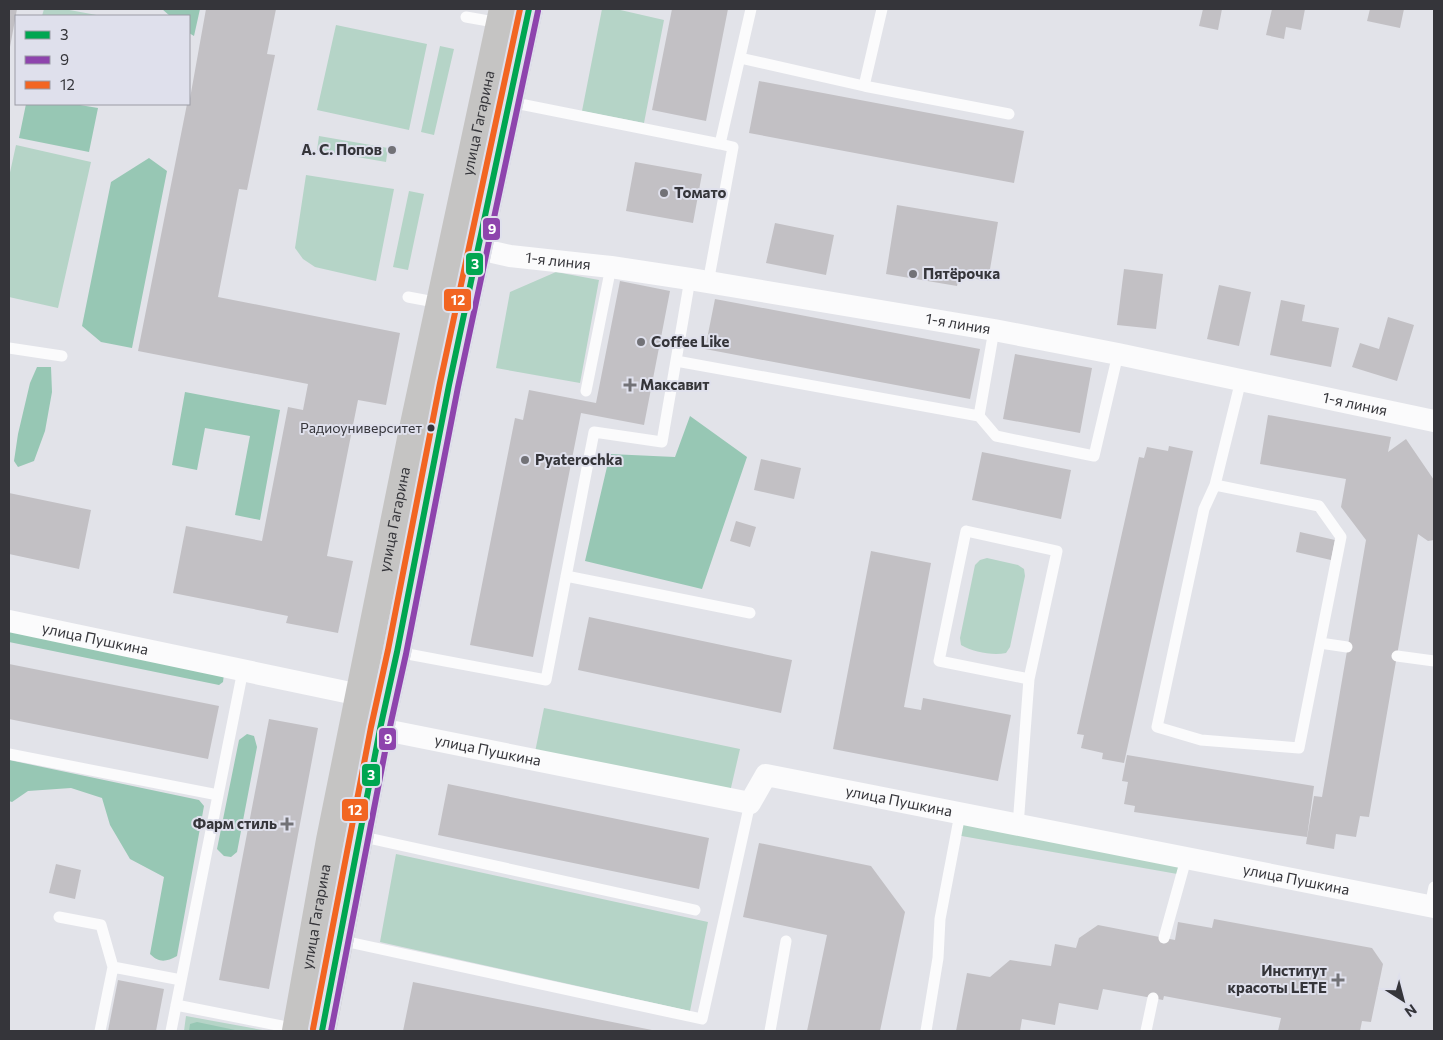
<svg xmlns="http://www.w3.org/2000/svg" width="1443" height="1040" font-family="Commissioner,sans-serif">
<style>
.green{fill:#b5d4c7}
.forest{fill:#97c7b4}
.building{fill:#c2c0c4}
.lines{fill:none;stroke-linecap:round;stroke-linejoin:round}
.lane{stroke:#fbfbfc;stroke-width:11}
.street{stroke:#fbfbfc;stroke-width:22}
.secondary{stroke:#c5c4c3;stroke-width:28}
.bus-1-casing{stroke:#dfe0ec;stroke-width:10}
.bus-2-casing{stroke:#dfe0ec;stroke-width:10}
.bus-3-casing{stroke:#dfe0ec;stroke-width:10}
.bus-1{stroke:#00a651;stroke-width:6}
.bus-2{stroke:#8e44ad;stroke-width:6}
.bus-3{stroke:#f26522;stroke-width:6}
.poi-dot{fill:#727277;stroke:#dfe0ec;stroke-width:2}
.bus-dot{fill:#35353a;stroke:#dfe0ec;stroke-width:2}
.labels{text-anchor:middle;stroke-width:4;stroke-linejoin:round;paint-order:stroke}
.bus-label{font-size:14px;fill:#35353a;stroke:#dfe0ec;text-anchor:end}
.street-label{font-size:15px;fill:#35353a;stroke:#dfe0ec}
.poi-label{font-size:15px;font-weight:bold;fill:#35353a;stroke:#dfe0ec;text-anchor:start}
.line-badge{stroke:#dfe0ec;stroke-width:2}
.badge-label{font-size:14px;text-anchor:middle;font-weight:bold;fill:#fff}
</style>
<rect width="100%" height="100%" fill="#e2e3e9"/>
<!-- green -->
<path class="green" d="M44 9H64L102 16H42Z
M602 9H616L664 20 644 123 582 111Z
M336 25 427 44 409 130 317 110Z
M440 46 454 49 434 135 421 132Z
M319 136 388 148 386 162 317 150Z
M16 145 91 162 58 308 9 297V177Z
M306 175 394 189 376 281 315 267 303 259 295 248Z
M409 191 424 194 408 270 393 267Z
M556 272 599 280 580 383 496 368 510 292Z
M987 558 1018 565 1024 569 1025 576 1010 647 1006 653C993 656 973 652 961 645L960 638 975 565 980 560Z
M544 708 740 749 730 792 535 752Z
M960 814 1186 859 1183 875 956 835Z
M396 854 708 922 690 1011 380 942Z
M186 1016 268 1031H184Z"/>
<!-- forest -->
<path class="forest" d="M162 9H200L194 36 189 33V16H170Z
M26 104H74L98 108 89 152 19 138Z
M149 158 167 171 132 348 101 342 82 326 111 182Z
M37 367H51L52 392 45 431 34 461 18 467 14 461 18 434 30 383Z
M185 392 280 410 260 520 235 515 250 436 205 428 197 470 172 465Z
M690 416 747 457 702 589 585 561 610 454 675 457Z
M9 627 224 674 223 682 219 685 9 642Z
M247 734 254 736 257 747 237 852 231 857 224 856 217 849 239 740Z
M9 760 199 800 204 806 177 956C166 962 159 963 150 954L164 877 130 859 110 825 102 798 71 788 28 791 12 802 9 801Z
M197 1022 240 1031H189L190 1024Z"/>
<!-- building -->
<path class="building" d="M9 9H17L10 47 9 46Z
M206 9H276L267 54 275 55 247 190 239 189 218 297 400 333 386 405 358 400 327 556 353 561 338 633 286 623 288 616 173 593 186 526 262 541 288 407 303 410 308 384 138 351 187 104H189Z
M672 9H728L706 121 652 110Z
M1203 9H1222L1218 30 1199 26Z
M1272 9H1305L1301 30 1286 27 1284 39 1266 35Z
M1370 9H1404L1400 28 1367 21Z
M759 81 1024 131 1014 183 749 133Z
M635 162 702 174 693 223 626 211Z
M897 205 998 222 988 281 959 276 957 286 886 274Z
M775 223 834 235 826 275 766 263Z
M1124 269 1163 274 1156 329 1117 325Z
M620 281 670 291 644 425 581 413 533 657 470 645 515 418 523 420 529 390 596 403Z
M1219 285 1251 292 1239 346 1207 339Z
M715 299 980 349 970 399 705 349Z
M1281 300 1305 305 1302 321 1339 328 1331 367 1270 355Z
M1388 317 1414 325 1397 381 1352 367 1360 343 1379 349Z
M1015 354 1092 368 1080 433 1003 419Z
M1268 415 1391 437 1388 452 1406 439 1434 480V540L1428 541 1418 534 1369 817 1360 816 1356 837 1336 834 1334 849 1306 844 1314 796 1322 797 1366 540 1341 507 1346 479 1260 464Z
M1169 446 1193 451 1124 763 1102 759 1103 753 1081 748 1084 735 1077 734 1139 457 1144 458 1147 447 1168 451Z
M982 452 1071 470 1061 519 972 500Z
M761 459 801 468 794 499 754 490Z
M9 493 91 510 79 569 9 554Z
M736 521 756 527 750 547 730 541Z
M1300 532 1335 540 1331 560 1296 552Z
M871 551 931 563 904 707 921 710 923 698 1011 715 998 781 833 749Z
M589 617 792 660 781 713 578 670Z
M9 664 219 706 208 759 9 719Z
M269 719 318 728 269 989 219 980Z
M1127 755 1314 786 1307 837 1134 812 1135 806 1124 804 1128 782 1122 781Z
M448 784 709 838 699 889 438 835Z
M759 843 871 866 905 912 880 1031H807L827 935 743 917Z
M56 864 81 870 75 899 49 893Z
M1214 919 1372 948 1383 964 1371 1022 1362 1021 1360 1031H1278L1281 1018 1164 996 1163 1000 1103 989 1098 1010 1059 1003 1055 1025 1022 1019 1020 1031H956L967 973 990 977 1010 960 1051 966 1055 944 1076 948 1079 938 1098 925 1175 940 1178 922 1212 928Z
M118 980 164 989 156 1031H108Z
M413 982 652 1030 651 1031H403Z"/>
<g class="lines">
<!-- lane -->
<path class="lane" d="M466 17 500 23
M740 58 864 86 1009 114
M864 86 882 9
M510 102 720 144 751 9
M708 283 733 147 720 144
M408 297 440 303
M9 348 62 356
M676 361 979 416 996 436 1094 456 1118 354
M586 391 611 267
M979 416 994 330
M1215 485 1319 506 1341 537 1299 748 1201 740 1157 727 1204 509 1215 485 1241 380
M566 576 750 613
M1320 643 1347 647
M397 652 546 680 594 432 662 442 690 279
M1397 656 1434 661
M9 754 218 795
M1018 826 1029 679 939 661 966 531 1057 551 1029 679
M359 836 695 910
M1430 906 1434 887
M59 917 101 925 113 967 181 980
M1164 938 1186 859
M339 940 702 1019 750 803
M176 1005 297 1029
M100 1031 113 967
M171 1031 243 670
M770 1031 786 941
M926 1031 938 958 940 919 960 814
M1146 1031 1153 998"/>
<!-- street -->
<g class="street">
<path id="s1" d="M479 249 510 256 611 267 690 279 994 330 1118 354 1434 421"/>
<path id="s2" d="M9 621 360 695"/>
<path id="s3" d="M380 729 750 803 766 775 1434 907"/>
</g>
<!-- secondary -->
<g class="secondary">
<path id="s4" d="M296 1031 330 840 413 429 503 9"/>
<path d="M322 1031 380 729 397 652 449 385 529 9"/>
</g>
<!-- bus-1 casing -->
<g class="bus-1-casing">
<path id="bus-1" d="M322 1031 380 729 397 652 449 385 529 9"/>
</g>
<!-- bus-2 casing -->
<g class="bus-2-casing">
<path id="bus-2" d="M331 1031 389 731 406 654 458 387 538 11"/>
</g>
<!-- bus-3 casing -->
<g class="bus-3-casing">
<path id="bus-3" d="M313 1029 371 727 388 650 440 383 520 9"/>
</g>
<!-- bus-1 -->
<use href="#bus-1" class="bus-1"/>
<!-- bus-2 -->
<use href="#bus-2" class="bus-2"/>
<!-- bus-3 -->
<use href="#bus-3" class="bus-3"/>
</g>
<!-- markers -->
<g class="poi-dot">
<circle cx="392" cy="150" r="5"/>
<circle cx="664" cy="193" r="5"/>
<circle cx="913" cy="274" r="5"/>
<circle cx="641" cy="342" r="5"/>
<path d="M627.5 377.5h5v5h5v5h-5v5h-5v-5h-5v-5h5z"/>
<circle cx="525" cy="460" r="5"/>
<path d="M284.5 816.5h5v5h5v5h-5v5h-5v-5h-5v-5h5z"/>
<path d="M1335.5 972.5h5v5h5v5h-5v5h-5v-5h-5v-5h5z"/>
</g>
<circle class="bus-dot" cx="431" cy="428" r="4.5"/>
<g class="labels">
<!-- bus labels -->
<g class="bus-label">
<text x="422" y="433">Радиоуниверситет</text>
</g>
<!-- street labels -->
<g class="street-label">
<text dy="5" stroke="none"><textPath href="#s4" startOffset="926">улица Гагарина</textPath></text>
<text dy="5" stroke="none"><textPath href="#s1" startOffset="80">1-я линия</textPath></text>
<text dy="5" stroke="none"><textPath href="#s1" startOffset="485">1-я линия</textPath></text>
<text dy="5" stroke="none"><textPath href="#s1" startOffset="890">1-я линия</textPath></text>
<text dy="5" stroke="none"><textPath href="#s4" startOffset="521">улица Гагарина</textPath></text>
<text dy="5" stroke="none"><textPath href="#s2" startOffset="88">улица Пушкина</textPath></text>
<text dy="5" stroke="none"><textPath href="#s3" startOffset="110">улица Пушкина</textPath></text>
<text dy="5" stroke="none"><textPath href="#s3" startOffset="545">улица Пушкина</textPath></text>
<text dy="5" stroke="none"><textPath href="#s3" startOffset="950">улица Пушкина</textPath></text>
<text dy="5" stroke="none"><textPath href="#s4" startOffset="116">улица Гагарина</textPath></text>
</g>
<!-- poi labels -->
<g class="poi-label">
<text x="382" y="155" text-anchor="end">А. С. Попов</text>
<text x="674" y="198">Томато</text>
<text x="923" y="279">Пятёрочка</text>
<text x="651" y="347">Coffee Like</text>
<text x="640" y="390">Максавит</text>
<text x="535" y="465">Pyaterochka</text>
<text x="277" y="829" text-anchor="end">Фарм стиль</text>
<text x="1327" y="976" text-anchor="end">Институт<tspan x="1327" dy="17">красоты LETE</tspan></text>
</g>
</g>
<g class="line-badge">
<rect x="482" y="217" width="19" height="24" rx="5" fill="#8e44ad"/>
<rect x="465" y="252" width="19" height="24" rx="5" fill="#00a651"/>
<rect x="443" y="288" width="29" height="24" rx="5" fill="#f26522"/>
<rect x="378" y="727" width="19" height="24" rx="5" fill="#8e44ad"/>
<rect x="361" y="763" width="20" height="24" rx="5" fill="#00a651"/>
<rect x="341" y="798" width="28" height="24" rx="5" fill="#f26522"/>
</g>
<g class="badge-label">
<text x="492" y="234">9</text>
<text x="475" y="269">3</text>
<text x="458" y="305">12</text>
<text x="388" y="744">9</text>
<text x="371" y="780">3</text>
<text x="355" y="815">12</text>
</g>
<!-- border -->
<rect width="1443" height="1040" fill="none" stroke="#35353a" stroke-width="20"/>
<!-- legend -->
<rect x="15" y="15" width="175" height="90" fill="#dfe0ec" stroke="#9b9ca5"/>
<rect x="25" y="31" width="25" height="8" fill="#00a651" stroke="#9b9ca5"/>
<text x="60" y="40" font-size="15" fill="#35353a">3</text>
<rect x="25" y="56" width="25" height="8" fill="#8e44ad" stroke="#9b9ca5"/>
<text x="60" y="65" font-size="15" fill="#35353a">9</text>
<rect x="25" y="81" width="25" height="8" fill="#f26522" stroke="#9b9ca5"/>
<text x="60" y="90" font-size="15" fill="#35353a">12</text>
<!-- north arrow -->
<g transform="translate(1403 1000) rotate(144)" stroke="#dfe0ec" stroke-width="4" paint-order="stroke">
<path d="M0-4L9 19L0 12L-9 19Z" fill="#35353a"/>
<text y="-8" font-size="14" font-weight="bold" text-anchor="middle" fill="#35353a">N</text>
</g>
</svg>
